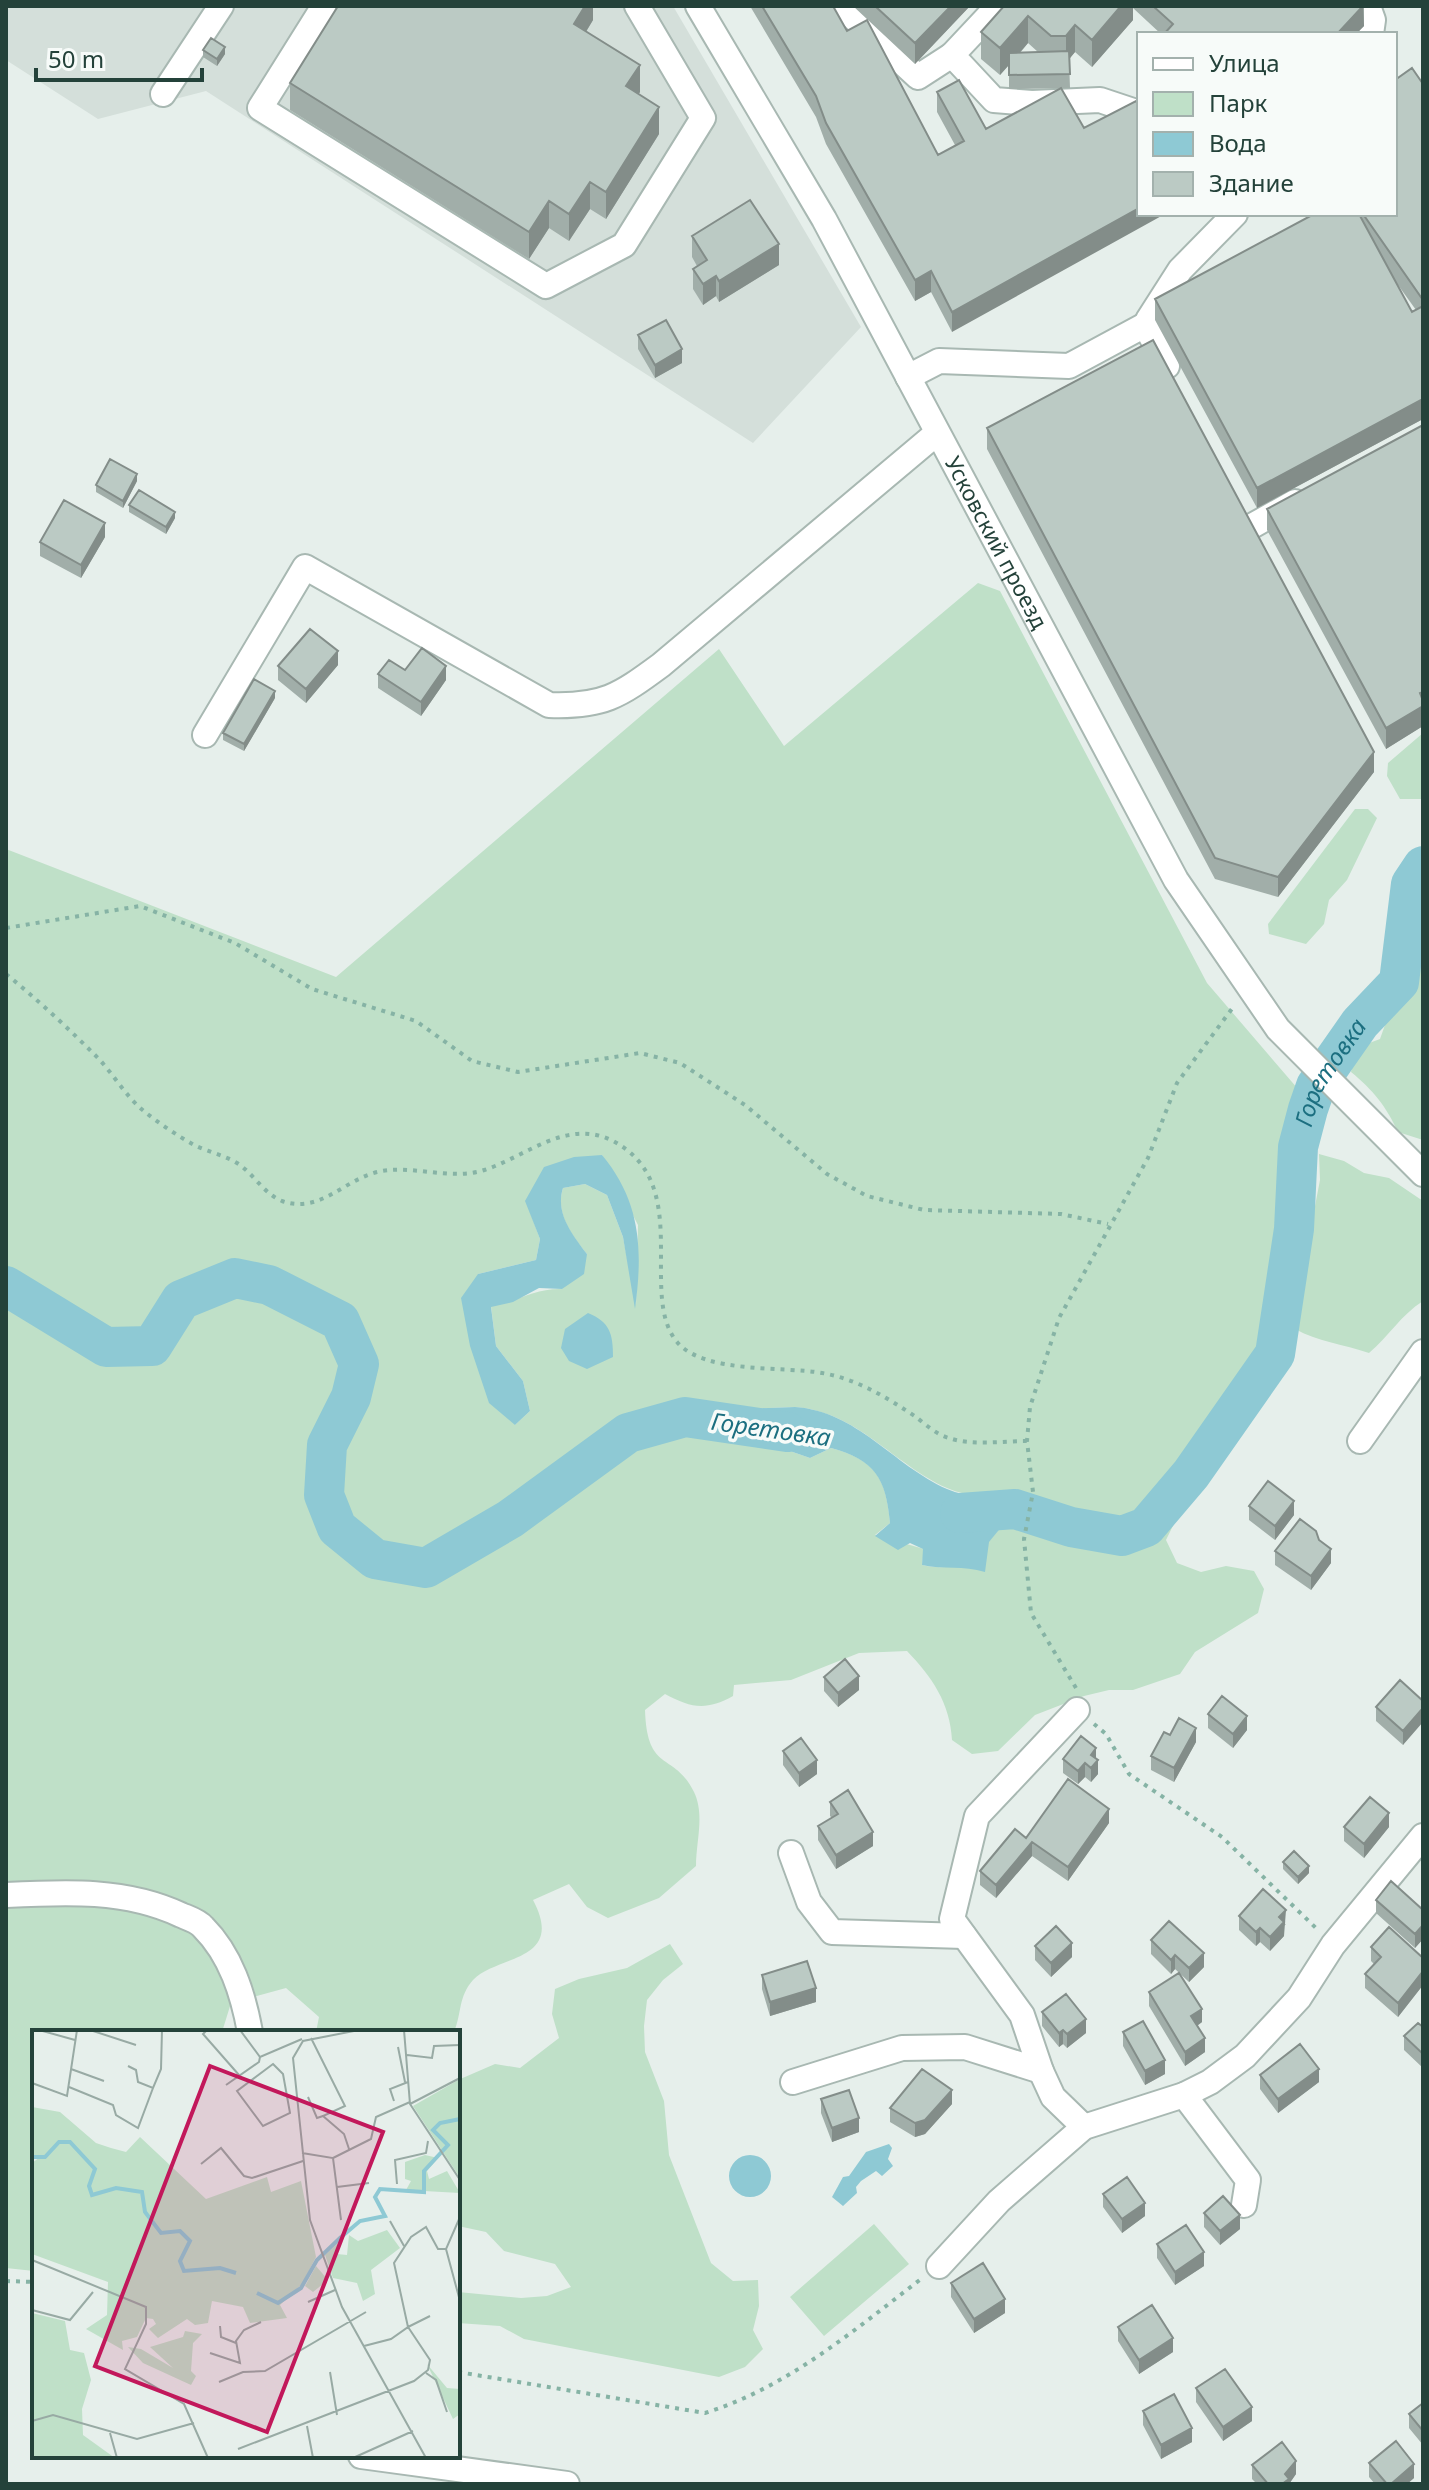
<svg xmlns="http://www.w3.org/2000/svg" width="1429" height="2490" font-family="'Noto Sans',sans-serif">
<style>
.built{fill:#d4dfda}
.green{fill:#bfe0c8;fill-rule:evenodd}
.water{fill:#8ec9d4}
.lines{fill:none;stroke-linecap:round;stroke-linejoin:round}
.river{stroke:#8ec9d4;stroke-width:40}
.minor-casing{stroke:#a8b8b2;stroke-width:28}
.path{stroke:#86b3a5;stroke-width:4;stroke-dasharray:4 6;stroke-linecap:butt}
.minor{stroke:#fff;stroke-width:24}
.wall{fill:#a1aea9;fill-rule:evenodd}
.shaded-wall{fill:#838d89}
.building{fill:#bbcac4;stroke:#838d89;stroke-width:2}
.labels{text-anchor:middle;stroke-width:7;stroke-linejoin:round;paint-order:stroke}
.street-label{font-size:22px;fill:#24423a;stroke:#f7fbf9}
.water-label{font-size:24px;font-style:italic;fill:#1c6f80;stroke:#f7fbf9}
.inset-river{fill:none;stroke:#8ec9d4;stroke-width:4}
.inset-road{fill:none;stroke:#98aaa4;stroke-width:2}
.view{fill:#c2185b;fill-opacity:0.15;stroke:#c2185b;stroke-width:4}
.inset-edge{fill:none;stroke:#24423a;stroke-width:4}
</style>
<rect width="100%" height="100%" fill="#e6efeb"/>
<!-- built -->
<path class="built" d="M6 6H673L861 327 753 443 206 91 98 119 6 60Z"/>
<!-- green -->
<path class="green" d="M978 583 1000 591 1207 983 1298 1089 1299 1096 1288 1117 1287 1207 1267 1327 1232 1401 1178 1474 1187 1497 1166 1540 1177 1563 1201 1572 1226 1566 1254 1571 1264 1589 1258 1613 1195 1652 1180 1674 1133 1690H1109L1084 1696 1035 1715 998 1751 972 1754 952 1740C950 1703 932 1677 907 1651L859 1653 791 1680 734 1685 733 1696C706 1711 691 1708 665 1694L645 1710C647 1774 674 1751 694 1792 705 1815 696 1841 696 1866L659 1898 608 1918 587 1907 569 1884 533 1900C566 1962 497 1955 473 1980 458 1997 462 2013 454 2032H316L319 2017 286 1988 231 2003 222 2032H34V2271L6 2268V849L336 977 719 649 784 746ZM602 1155 638 1225 636 1305 623 1237 607 1195 585 1184 563 1188C555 1213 571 1234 587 1254L562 1289C536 1288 518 1301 491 1306L496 1346 523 1381 530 1411 515 1425 478 1274 536 1260 540 1239 526 1201ZM794 1407C857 1411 893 1464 947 1488 969 1498 998 1497 1020 1503 989 1537 975 1577 922 1565L924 1549 875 1535 890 1523C886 1478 876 1460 831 1448L810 1458 750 1437 738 1439 729 1416 721 1410Z
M1423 733V799H1400L1387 776 1388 763Z
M1355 809H1368L1377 818 1347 880 1329 900 1324 924 1306 944 1269 934 1268 924Z
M1416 919H1423V1140L1398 1132C1386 1106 1373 1090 1351 1072L1356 1048 1380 1039 1405 969 1407 944Z
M1319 1154 1344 1161 1364 1173 1389 1178 1423 1201V1301C1401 1315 1389 1336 1369 1353 1343 1344 1319 1342 1295 1329L1292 1304 1301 1279 1320 1180Z
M670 1944 683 1964 663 1980 647 2000 644 2026 645 2052 664 2101 669 2155 711 2263 733 2281 758 2280 759 2306 753 2330 763 2349 745 2367 719 2377 524 2339 500 2326 458 2323V2292L521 2298 547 2296 571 2287 555 2264 504 2251 486 2232 458 2226V2080L495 2064 520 2068 559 2038 552 2014 555 1989 579 1979 627 1968Z
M874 2224 909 2264 824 2336 790 2297Z"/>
<!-- water -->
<path class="water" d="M602 1155C641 1202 643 1250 635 1309L623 1237 607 1195 585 1184 563 1188C555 1213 572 1234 587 1254L584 1274 562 1289 539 1288 513 1302 491 1307 496 1346 523 1381 530 1411 515 1425 489 1403 470 1346 461 1298 478 1274 536 1260 540 1239 525 1201 544 1167 574 1157Z
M588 1313C610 1322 613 1334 613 1357L587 1369 569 1361 561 1348 565 1329Z
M795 1407C857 1411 893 1465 947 1489 968 1498 998 1499 1021 1503L989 1542 985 1572C963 1565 944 1570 922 1565L923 1549 910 1543 898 1550 875 1536 890 1523C886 1478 875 1460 831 1448L810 1458 750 1437 737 1439 729 1416 720 1410Z
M889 2144 892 2148 888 2159 893 2166 882 2176 876 2171 861 2181 856 2187 857 2193 843 2206 832 2197 843 2177 849 2176 866 2152Z
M729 2176a21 21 0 1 1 42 0a21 21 0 1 1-42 0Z"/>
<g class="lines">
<!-- river -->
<g class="river">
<path d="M6 1286 106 1347 152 1346 181 1300 235 1278 269 1285 340 1321 359 1364 351 1397 327 1445 324 1495 337 1528 375 1559 426 1568 510 1519 628 1433 685 1417 787 1432"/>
<path id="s1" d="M960 1513 1015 1509 1071 1527 1122 1536 1146 1527 1191 1474 1275 1354 1294 1229 1298 1147 1308 1109 1316 1086 1360 1023 1399 982 1411 884 1423 866"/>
</g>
<!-- minor casing -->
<g class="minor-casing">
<g id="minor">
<path d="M324 6 260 108 546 286 624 245 703 118 637 6"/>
<path id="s2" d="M698 6 824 219 1176 880 1278 1029 1423 1174"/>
<path d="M841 6 918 77 952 55"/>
<path d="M998 6 952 55 994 100 1032 103 1100 100 1139 113"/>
<path d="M1368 6 1373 20 1371 34"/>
<path d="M163 94 221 6"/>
<path d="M1148 320 1180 270 1235 214"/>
<path d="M908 377 939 361 1069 366 1145 325 1167 366"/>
<path d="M1252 526 1295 502"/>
<path d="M205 735 305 567 549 705C603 707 619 696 661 665L937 433"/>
<path d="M1360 1441 1423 1352"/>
<path d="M791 1853 809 1902 832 1932 964 1936"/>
<path d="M6 1895C66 1892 126 1889 181 1915 188 1918 198 1921 203 1927 231 1955 243 1994 250 2032"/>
<path d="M1041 2071 1053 2097 1084 2127"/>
<path d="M793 2082 902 2048 965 2047 1041 2071 1022 2015 952 1919 977 1816 1077 1710"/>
<path d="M1184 2095 1248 2180 1244 2205"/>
<path d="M939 2266 999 2201 1084 2127 1184 2095 1210 2082 1245 2056 1299 1998 1333 1945 1423 1836"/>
<path d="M361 2456 567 2484"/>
</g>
</g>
<!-- path -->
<path class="path" d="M6 928 140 906 235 943 312 989 416 1021 472 1061 518 1072 640 1053 680 1063 745 1105 827 1174 867 1196 924 1210 1061 1214 1108 1224
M6 974C38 1000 69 1029 98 1058 114 1075 127 1098 145 1112 160 1124 178 1136 194 1145 208 1152 224 1155 237 1163 253 1173 264 1194 282 1201 320 1214 342 1181 377 1172 411 1164 447 1180 481 1171 523 1159 565 1118 611 1140 696 1182 637 1294 677 1342 704 1374 783 1366 822 1373 857 1379 886 1397 916 1417 925 1424 937 1435 949 1438 972 1446 1002 1441 1027 1441
M1076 1688 1031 1613 1024 1539 1033 1492 1027 1441 1030 1407 1059 1318 1148 1158 1177 1083 1234 1006
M1094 1724 1106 1734 1129 1774 1222 1837 1318 1930
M6 2281 34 2282
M458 2372 705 2413C788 2387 853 2331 921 2279"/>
<!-- minor -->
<use href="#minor" class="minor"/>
</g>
<!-- wall -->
<path class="wall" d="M593 6V20L586 32 640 92 638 94 659 134 606 219 590 209 569 241 549 228 529 259 290 110V83Z
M750 6H833L847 31 938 155 955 145 937 112V92L986 129 952 332 931 292 915 301 826 144 816 117Z
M853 6H970L915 64Z
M1004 6H1364V26L1356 34H1161L1133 8V20L1092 67 1075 52 1069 59 1070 88 1009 89V65L1000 75 981 59V32ZM1028 43 1038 52 1020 53Z
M203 50 225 54 217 66 203 57Z
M1423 84V419L1257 508 1155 320V299L1314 214H1395ZM1393 278 1416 310 1412 312Z
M692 236 779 265 719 302 716 296 703 305 693 289V269L697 266 692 257Z
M638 335 682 363 655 378 638 349Z
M1423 425V726L1386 749 1267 530V509Z
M987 428 1374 772 1278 897 1215 879 987 449Z
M137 481 123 508 96 492V485Z
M129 505 175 518 166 534 129 512Z
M105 537 81 578 40 556V542Z
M338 665 306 703 278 680V666Z
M405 670 446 680 421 716 378 688V674Z
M275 698 244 751 223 740V733Z
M1249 1506 1294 1515 1275 1540 1249 1520Z
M1319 1540 1331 1563 1311 1590 1275 1565V1551Z
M824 1677 859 1690 838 1707 824 1691Z
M1423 1701 1403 1745 1376 1721V1707Z
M1208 1714 1247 1730 1233 1748 1208 1728Z
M1170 1735 1196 1742 1174 1782 1151 1770V1756Z
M783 1751 817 1774 799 1787 783 1765Z
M1063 1759H1096L1098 1774 1091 1782 1085 1777 1078 1784 1063 1773Z
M830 1802 873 1846 836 1869 818 1840V1826L832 1818 830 1816Z
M1109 1823 1068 1881 1032 1856 996 1898 980 1885V1871L1026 1838Z
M1344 1827H1389L1364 1858 1344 1841Z
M1283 1862 1309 1873 1298 1884 1283 1869Z
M1376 1900 1423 1910V1939L1415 1948 1376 1913Z
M1239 1916 1286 1924 1284 1926V1936L1270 1951 1260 1942 1256 1946 1239 1930Z
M1151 1940 1204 1967 1189 1982 1175 1969 1171 1974 1151 1954Z
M1035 1946 1072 1957 1051 1977 1035 1960Z
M1371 1947 1423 1958V1985L1398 2017 1365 1988V1974L1374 1964 1371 1961Z
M762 1975 816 2002 770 2016 762 1989Z
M1149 1992 1202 2022 1197 2026 1205 2052 1185 2066 1149 2006Z
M1042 2012 1086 2033 1067 2048 1063 2044 1059 2047 1042 2026Z
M1423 2027V2068L1404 2050V2036Z
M1123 2032 1165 2074 1145 2085 1123 2046Z
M1260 2075 1319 2082 1278 2113 1260 2089Z
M821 2099 859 2132 832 2142 821 2113Z
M952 2104 925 2134 915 2137 890 2122V2108Z
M1103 2194 1145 2216 1122 2233 1103 2207Z
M1204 2213 1240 2229 1220 2245 1204 2227Z
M1157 2244 1204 2266 1175 2285 1157 2258Z
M951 2283 1005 2313 974 2333 951 2297Z
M1118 2327 1173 2352 1139 2374 1118 2341Z
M1196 2388 1252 2421 1223 2441 1196 2402Z
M1423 2403V2445L1409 2428V2414Z
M1143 2411 1192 2442 1161 2459 1143 2425Z
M1369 2463 1414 2478 1407 2484H1375L1369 2477Z
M1252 2465 1296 2474 1289 2484H1257L1252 2479Z"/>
<!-- shaded-wall -->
<path class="shaded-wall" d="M585 6H593V20L574 51V24Z
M951 6H970L915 64V43Z
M1121 6H1133V20L1092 67V40Z
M1363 6 1364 26 1356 34H1337Z
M1028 16V43L1000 75V48Z
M1075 25V52L1066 63V36Z
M225 47V54L217 66V59Z
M640 65V92L626 114V86Z
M659 107V134L606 219V192Z
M590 182V209L569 241V214Z
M549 201V228L529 259V232Z
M1139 208V214H1165L952 332V312Z
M779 244V265L719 302V281Z
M931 271V292L915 301V280Z
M716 276V296L703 305V284Z
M682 349V363L655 378V365Z
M1423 399V419L1257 508V488Z
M137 474V481L123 508V501Z
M175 512V518L166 534V527Z
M105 523V537L81 578V565Z
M338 651V665L306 703V689Z
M446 666V680L421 716V702Z
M275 691V698L244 751V744Z
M1423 692V726L1386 749V728Z
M1374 752V772L1278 897V877Z
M1294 1501V1515L1275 1540V1526Z
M1331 1549V1563L1311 1590V1576Z
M859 1676V1690L838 1707V1693Z
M1423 1708V1722L1403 1745V1731Z
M1247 1716V1730L1233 1748V1734Z
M1196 1728V1742L1174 1782V1768Z
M1096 1748V1762L1098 1760V1774L1091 1782V1755Z
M817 1760V1774L799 1787V1773Z
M1085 1763V1777L1078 1784V1771Z
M1109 1809V1823L1068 1881V1867Z
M1389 1813V1827L1364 1858V1844Z
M873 1832V1846L836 1869V1855Z
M1032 1842V1856L996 1898V1885Z
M1309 1866V1873L1298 1884V1877Z
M1286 1910 1284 1936 1270 1951V1937L1279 1917Z
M1423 1925V1939L1415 1948V1934Z
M1260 1928V1942L1256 1946V1932Z
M1072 1943V1957L1051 1977V1963Z
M1204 1953V1967L1189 1982V1968Z
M1175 1955V1969L1171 1974V1960Z
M1423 1971V1985L1398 2017V2003Z
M816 1988V2002L770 2016V2002Z
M1202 2009V2022L1191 2030V2016Z
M1086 2019V2033L1067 2048V2034Z
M1063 2030V2044L1059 2047V2033Z
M1205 2038V2052L1185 2066V2052Z
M1165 2060V2074L1145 2085V2071Z
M1319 2069V2082L1278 2113V2099Z
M952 2090V2104L925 2134 915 2137V2123Z
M859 2118V2132L832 2142V2128Z
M1145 2203V2216L1122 2233V2219Z
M1240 2215V2229L1220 2245V2231Z
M1204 2252V2266L1175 2285V2272Z
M1005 2299V2313L974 2333V2319Z
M1173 2338V2352L1139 2374V2360Z
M1252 2407V2421L1223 2441V2427Z
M1192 2428V2442L1161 2459V2445Z
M1296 2461V2474L1289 2484H1282L1285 2474Z
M1414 2464V2478L1407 2484H1391Z"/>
<!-- building -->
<path class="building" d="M338 6H585L574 24 640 65 626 86 659 107 606 192 590 182 569 214 549 201 529 232 290 83Z
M762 6H833L847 31 867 20 938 155 964 141 937 92 959 80 986 129 1061 88 1084 128 1136 101 1139 106V208L952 312 931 271 915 280 826 123 816 96Z
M875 6H951L915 43Z
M1004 6H1121L1092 40 1075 25 1066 36H1051L1028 16 1000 48 981 32Z
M1153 6H1363L1337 34H1164L1173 24Z
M211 38 225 47 217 59 203 50Z
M1069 51 1070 74 1009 75V53Z
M1412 68 1423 84V300L1363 214H1395V80Z
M750 200 779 244 719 281 716 276 703 284 693 269 707 260 692 236Z
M1314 214H1359L1412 312 1423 306V399L1257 488 1155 299Z
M666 320 682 349 655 365 638 335Z
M1153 340 1374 752 1278 877 1215 858 987 428Z
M1423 425V692L1420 693 1423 701V706L1386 728 1267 509Z
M110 459 137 474 123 501 96 485Z
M139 490 175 512 166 527 129 505Z
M64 500 105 523 81 565 40 542Z
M310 629 338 651 306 689 278 666Z
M422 648 446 666 421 702 378 674 389 660 405 670Z
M254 679 275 691 244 744 223 733Z
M1268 1481 1294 1501 1275 1526 1249 1506Z
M1300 1519 1316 1531 1319 1540 1331 1549 1311 1576 1275 1551Z
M845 1659 859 1676 838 1693 824 1677Z
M1400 1680 1423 1701V1708L1403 1731 1376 1707Z
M1222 1696 1247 1716 1233 1734 1208 1714Z
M1179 1718 1196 1728 1174 1768 1151 1756 1164 1732 1170 1735Z
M1081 1736 1096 1748 1091 1755 1098 1760 1091 1768 1085 1763 1078 1771 1063 1759Z
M801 1738 817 1760 799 1773 783 1751Z
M1068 1779 1109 1809 1068 1867 1032 1842 996 1885 980 1871 1015 1829 1026 1838Z
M848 1790 873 1832 836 1855 818 1826 838 1814 830 1802Z
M1370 1797 1389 1813 1364 1844 1344 1827Z
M1294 1851 1309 1866 1298 1877 1283 1862Z
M1391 1881 1423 1910V1925L1415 1934 1376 1900Z
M1263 1889 1286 1910 1279 1917 1284 1922 1270 1937 1260 1928 1256 1932 1239 1916Z
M1169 1921 1204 1953 1189 1968 1175 1955 1171 1960 1151 1940Z
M1056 1926 1072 1943 1051 1963 1035 1946Z
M1389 1927 1423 1958V1971L1398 2003 1365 1974 1381 1957 1371 1947Z
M807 1961 816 1988 770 2002 762 1975Z
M1179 1973 1202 2009 1191 2016 1205 2038 1185 2052 1149 1992Z
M1066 1994 1086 2019 1067 2034 1063 2030 1059 2033 1042 2012Z
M1143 2021 1165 2060 1145 2071 1123 2032Z
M1418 2023 1423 2027V2054L1404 2036Z
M1300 2044 1319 2069 1278 2099 1260 2075Z
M922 2069 952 2090 925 2120 915 2123 890 2108Z
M849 2090 859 2118 832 2128 821 2099Z
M1127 2177 1145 2203 1122 2219 1103 2194Z
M1223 2196 1240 2215 1220 2231 1204 2213Z
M1186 2225 1204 2252 1175 2272 1157 2244Z
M983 2263 1005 2299 974 2319 951 2283Z
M1152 2305 1173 2338 1139 2360 1118 2327Z
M1225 2369 1252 2407 1223 2427 1196 2388Z
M1174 2394 1192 2428 1161 2445 1143 2411Z
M1423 2403V2431L1409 2414Z
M1396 2441 1414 2464 1391 2484H1387L1369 2463Z
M1282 2442 1296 2461 1285 2474 1289 2479 1282 2484H1268L1252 2465Z"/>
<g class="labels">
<!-- street labels -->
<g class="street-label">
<text dy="8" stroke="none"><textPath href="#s2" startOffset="614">Усковский проезд</textPath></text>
</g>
<!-- water labels -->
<g class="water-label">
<text dy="8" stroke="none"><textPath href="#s1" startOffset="698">Горетовка</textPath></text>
<text transform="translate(771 1430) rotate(8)" y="8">Горетовка</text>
</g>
</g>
<!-- overview -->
<g transform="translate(32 2030)">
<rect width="428" height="428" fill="#e6efeb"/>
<path d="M428 49V148L381 76ZM0 77 28 82 64 113 79 118 94 122 108 107 174 169 235 147 239 162 269 151 284 227 270 254 248 275 255 288 218 293 211 277 180 271 176 293 163 295 155 289 126 308 117 299 124 294 121 289 114 288 105 307 90 311 91 320 54 299 75 285 76 252 0 224V133L8 127 0 126ZM393 125 406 128 395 141 397 149 415 141 428 163 374 160 379 151 373 149V132ZM355 200 368 218 339 240 343 264 331 271 325 253 301 248 293 225 307 212 305 224 315 225 317 205 326 211ZM284 236 296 250 281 262 273 256ZM0 283 33 291 38 320 52 323 59 350 50 379 51 405 83 428H0ZM153 301 170 304 161 313 159 341 164 346 159 355 111 333 96 317 109 319 141 338 118 317 151 307ZM395 334 415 358 428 359V384L421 389Z" fill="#bfe0c8"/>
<path class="inset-river" d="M0 127H13L27 112H38L63 139 57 156 60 165 84 158 110 162 113 182 129 203 148 201 158 211 148 231 152 241 188 238 204 243M225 263 246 273 269 258 285 230 308 208 328 191 353 186 343 167 348 159 392 162V141L416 115 401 100 408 93 428 89"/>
<path class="inset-road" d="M7 0 43 10M58 0 104 15M175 0 171 4 207 45M208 0 228 27 270 9M327 0 271 11 261 28 278 190 310 277 394 428M372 0 378 74 428 150M279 8 313 76 291 86 312 104 317 119M366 17 373 52M375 25 400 28 402 16 428 15M241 34 251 44 258 83 231 96 205 61ZM96 36 104 40 106 52 121 58 129 39 130 0M39 39 72 51M0 53 35 66 45 0M194 55 227 32 228 27M37 57 81 75 84 85 106 98 121 58M276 67 285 88 291 86M362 71 358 59 376 52M378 74 428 48M270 123 301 128 309 190M301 128 339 109 344 87 378 72M169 134 189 118 212 146 220 148 271 131M365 154 363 130 394 123 396 111M305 157 337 153M428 187 414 219 428 271M358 191 372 216M0 230 114 277V294L93 339 152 374 176 428M276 272 303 260M0 280 38 290 61 262M188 296 189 307 204 313M332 316 359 309 376 297 362 233 379 207 394 197 406 219H414M178 323 208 333 204 311 212 300 229 292M298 342 305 385M394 343 404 350 415 382M187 352 211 342 233 341 334 282M0 391 21 385 105 409 162 393M275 396 281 428M78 403 85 428M206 419 382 351 396 340 398 330 376 297 398 286M321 428 381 401"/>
<path class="view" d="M178 36 351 102 235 402 63 336Z"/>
<rect width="428" height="428" class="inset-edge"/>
</g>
<!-- border -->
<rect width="1429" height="2490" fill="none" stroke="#24423a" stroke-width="16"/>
<!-- legend -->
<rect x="1137" y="32" width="260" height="184" fill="#f7fbf9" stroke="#a3b1ad" stroke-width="2"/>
<rect x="1153" y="58" width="40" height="12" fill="#ffffff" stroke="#a3b1ad" stroke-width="2"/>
<text x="1209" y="72" font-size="24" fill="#24423a">Улица</text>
<rect x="1153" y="92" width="40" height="24" fill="#bfe0c8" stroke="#a3b1ad" stroke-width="2"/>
<text x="1209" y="112" font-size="24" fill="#24423a">Парк</text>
<rect x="1153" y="132" width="40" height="24" fill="#8ec9d4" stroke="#a3b1ad" stroke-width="2"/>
<text x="1209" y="152" font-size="24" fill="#24423a">Вода</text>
<rect x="1153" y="172" width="40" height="24" fill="#bbcac4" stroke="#a3b1ad" stroke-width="2"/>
<text x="1209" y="192" font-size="24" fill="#24423a">Здание</text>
<!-- scale -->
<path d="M36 68v12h166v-12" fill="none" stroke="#24423a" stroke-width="4"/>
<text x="48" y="68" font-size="24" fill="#24423a" stroke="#f7fbf9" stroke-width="6" paint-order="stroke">50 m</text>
</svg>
